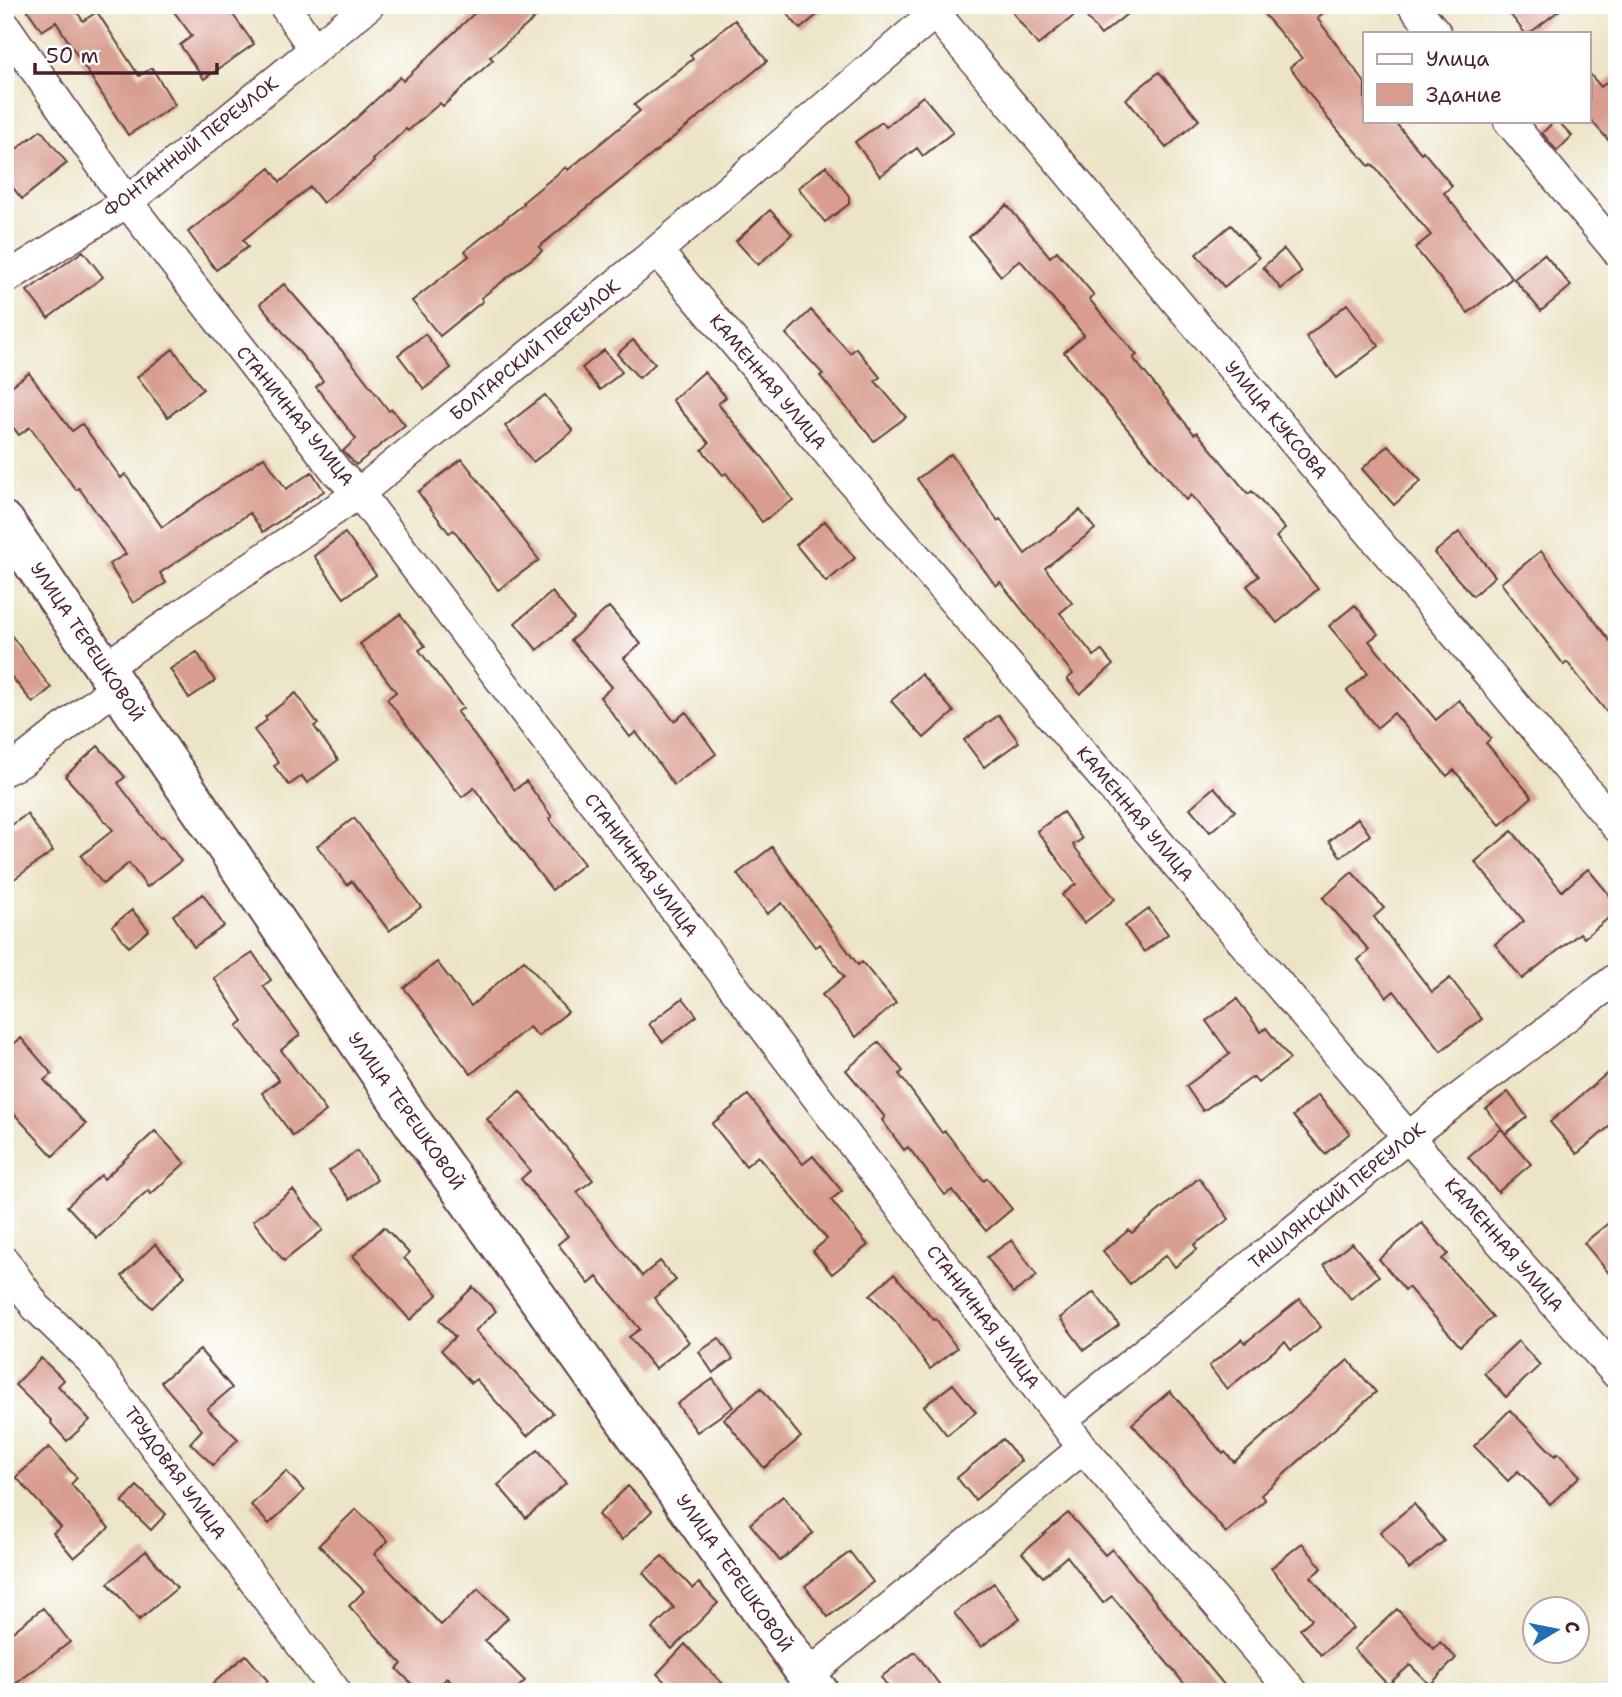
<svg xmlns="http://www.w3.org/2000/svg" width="1622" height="1697" font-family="'Shantell Sans',sans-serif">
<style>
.building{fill:#d89d8f}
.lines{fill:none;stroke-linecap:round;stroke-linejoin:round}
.street-casing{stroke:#623d42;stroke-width:33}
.secondary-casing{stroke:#623d42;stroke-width:42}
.street{stroke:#fff;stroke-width:30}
.secondary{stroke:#fff;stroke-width:38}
.labels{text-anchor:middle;stroke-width:6;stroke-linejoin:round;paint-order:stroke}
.street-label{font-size:18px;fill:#4a1f2b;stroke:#fff}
</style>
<rect width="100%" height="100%" fill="#fff"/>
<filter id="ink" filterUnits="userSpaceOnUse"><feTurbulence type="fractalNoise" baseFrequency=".0143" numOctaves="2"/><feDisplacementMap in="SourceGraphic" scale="14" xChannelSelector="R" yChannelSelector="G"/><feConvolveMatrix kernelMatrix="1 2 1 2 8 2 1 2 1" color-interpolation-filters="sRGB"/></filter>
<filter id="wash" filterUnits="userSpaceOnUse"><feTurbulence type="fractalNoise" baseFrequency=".00686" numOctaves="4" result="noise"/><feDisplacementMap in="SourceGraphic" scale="28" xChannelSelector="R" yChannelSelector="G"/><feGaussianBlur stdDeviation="1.57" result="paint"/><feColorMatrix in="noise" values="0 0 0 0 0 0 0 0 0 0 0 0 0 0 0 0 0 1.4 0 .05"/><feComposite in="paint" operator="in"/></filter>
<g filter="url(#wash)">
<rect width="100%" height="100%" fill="#ece4c6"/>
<g id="blocks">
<!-- building -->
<path class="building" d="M24 5H80L75 9 83 21 97 12 139 76 152 68 175 105 128 135 56 22 42 31Z
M169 5H226L254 44 204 79 180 45 192 36Z
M483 5H550L490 57 493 60 443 106 440 103 408 131 406 129 373 160 374 162 353 179 352 178 323 203 310 187 243 240 248 247 216 270 188 232 270 168 280 182 346 128 400 77 403 81Z
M780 5H829L800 29Z
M1022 5H1138L1101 35 1081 10 1038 45 1013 13Z
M1256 5H1333L1317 18 1365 83V121H1394L1421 153 1423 151 1452 186 1444 193 1512 278 1468 313 1415 248 1431 235 1372 164 1369 166 1329 120 1290 67 1302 58Z
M1503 5H1566L1530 33H1525Z
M735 20 767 61 539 247 542 251 481 298 483 301 440 336 412 301 469 256 465 251 524 204 523 202 566 167 568 170 640 111 634 105 693 59 690 55Z
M1159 72 1199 120 1166 148 1126 99Z
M1589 73 1601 87 1617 73V150L1589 118Z
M923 96 953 132 923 156 917 148 880 176 855 142 882 122 886 127Z
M1555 121H1558L1572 136 1557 151 1542 133Z
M41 130 67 163 22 199 5 178V158Z
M826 166 849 196V204L825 222 798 188Z
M1007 205 1050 257 1057 251 1094 295 1089 299 1137 355 1133 358 1194 434 1197 432 1248 494 1252 491 1285 529 1276 537 1318 589 1277 623 1247 586 1259 576 1191 495 1186 500 1064 352 1084 335 1020 260 1001 276 969 237Z
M770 210 792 234 758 265 736 241Z
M1231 225 1259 258 1224 287 1196 254Z
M1284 249 1302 272 1281 289 1263 267Z
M83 251 103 277 48 318 27 291Z
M1544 254 1571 286 1541 311 1514 279Z
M284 284 350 360 389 411 392 409 405 425 356 465 343 451 356 439 316 387 323 381 260 304Z
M1347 304 1379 346 1337 378 1306 337Z
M811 310 850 353 856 348 880 377 875 381 906 417 874 441 820 376 823 374 786 334Z
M425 334 451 368 424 389 398 355Z
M633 340 655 364 639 378 617 354Z
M173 349 203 389 168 417 137 377Z
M604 350 622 372 600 390 582 368Z
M704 372 726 397 718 404 764 459 793 500 762 522 726 473 723 475 702 450 709 443 672 400Z
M29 373 72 431 82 424 121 478 125 474 162 527 264 457 286 489 312 472 324 491 263 532 250 513 160 573 166 583 133 603 109 564 126 554 79 488 76 490 30 427 19 435 5 417V391Z
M545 395 573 431 533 462 505 426Z
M1388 445 1421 481 1394 505 1362 469Z
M951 454 998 521 1000 519 1025 554 1080 510 1095 529 1045 568 1072 603 1060 613 1094 656 1101 650 1113 665 1080 694 1067 679 1073 674 1000 582 996 586 917 479Z
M462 459 539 560 498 590 454 530 449 533 418 492Z
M825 521 855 558 826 582 796 545Z
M1459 532 1495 576 1473 596 1434 553Z
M345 533 376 575 344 598 314 556Z
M1541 551 1617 650V725L1567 662 1564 665 1501 583Z
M552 592 574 619 537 650 515 623Z
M1355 605 1378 634 1369 641 1436 720 1459 700 1491 738 1486 743 1532 797 1500 825 1454 770 1447 776 1394 713 1377 728 1347 691 1368 673 1329 626Z
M609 607 641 644 624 658 674 721 686 712 716 754 674 785 636 732 630 737 600 697 612 687 571 640Z
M400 614 425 646 419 650 463 708 457 712 515 790 526 781 552 817 549 819 584 864 552 890 474 788 462 797 387 699 396 692 360 644Z
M5 627 51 688 33 703 5 669Z
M197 652 215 681 189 698 170 669Z
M921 674 954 712 924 738 891 701Z
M296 693 318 724 314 726 338 760 307 783 302 776 289 785 274 766 279 763 254 730 267 720 265 717Z
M999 715 1019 742 984 767 964 740Z
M98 746 125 777 118 783 160 838 162 836 181 861 147 887 129 863 103 884 81 856 113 830 65 776Z
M1214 787 1235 811 1210 832 1190 808Z
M1063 812 1082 839 1073 845 1115 899 1084 923 1062 895 1076 884 1037 831Z
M27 814 53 851 13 880 5 870V830Z
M354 818 421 907 389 931 352 881 347 885 317 846Z
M1358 818 1370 835 1341 857 1329 841Z
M1512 831 1562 891 1588 869 1617 904V911L1584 938 1580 933 1522 979 1495 944 1524 921 1475 862Z
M772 847 858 965 862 962 896 1003 856 1037 822 995 844 977 820 944 815 947 782 903 767 914 737 874Z
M1352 872 1384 908 1374 917 1432 992 1450 978 1482 1019 1441 1051 1394 991 1387 997 1358 960 1369 950 1323 898Z
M203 894 224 926 194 947 173 915Z
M1149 909 1168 934 1144 952 1125 926Z
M132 910 149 930 129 947 112 926Z
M253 953 271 980 263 986 300 1035 281 1050 326 1111 293 1136 262 1093 279 1080 237 1026 243 1021 214 978Z
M524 960 568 1012 538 1036 529 1027 471 1074 404 988 437 962 471 1006Z
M683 998 697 1016 663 1042 649 1024Z
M1237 999 1261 1032 1266 1028 1290 1059 1258 1083 1253 1077 1203 1111 1186 1086 1230 1054 1206 1021Z
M21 1038 52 1074 44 1080 86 1124 53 1156 5 1104V1051Z
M879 1042 903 1071 899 1074 942 1133 945 1131 984 1181 987 1178 1012 1209 986 1231 952 1190 945 1195 908 1147 904 1150 882 1120 885 1117 846 1070Z
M1617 1065V1120L1577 1154 1550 1122Z
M520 1091 593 1180 577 1192 642 1276 660 1261 676 1280 654 1298 689 1342 655 1369 629 1337 640 1329 597 1277 589 1284 558 1244 568 1236 521 1179 530 1171 487 1119Z
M1508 1092 1527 1117 1505 1134 1531 1164 1498 1192 1468 1157 1501 1129 1505 1133 1486 1109Z
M748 1095 803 1164 813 1156 842 1191 831 1200 868 1245 832 1274 813 1251 827 1239 758 1156 746 1166 712 1124Z
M1318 1095 1350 1133 1325 1154 1293 1116Z
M155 1131 185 1163 151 1194 148 1190 97 1238 67 1206 101 1175 104 1179Z
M357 1151 377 1180 350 1199 329 1171Z
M1199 1178 1229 1219 1194 1245 1197 1249 1175 1267 1166 1255 1130 1284 1103 1251 1129 1230 1132 1233Z
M293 1190 323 1230 284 1261 253 1221Z
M1617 1216V1283L1584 1243Z
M1422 1223 1448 1254 1442 1259 1493 1317 1460 1346 1408 1287 1405 1290 1379 1259Z
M384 1227 409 1253 404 1258 438 1294 410 1320 353 1256Z
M1012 1240 1037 1276 1013 1293 987 1257Z
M1352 1243 1379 1276 1351 1299 1324 1265Z
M155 1244 185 1276 152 1308 122 1276Z
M894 1274 934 1320 936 1319 957 1348 930 1369 896 1322 870 1295Z
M473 1287 496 1311 475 1331 553 1413 527 1436 476 1379 471 1383 441 1350 455 1337 439 1320Z
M1094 1292 1119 1325 1084 1350 1060 1318Z
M1300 1299 1321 1327 1291 1350 1285 1342 1227 1389 1209 1366 1242 1339 1245 1343Z
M719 1338 733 1359 713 1373 699 1352Z
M1518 1341 1540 1365 1506 1397 1484 1373Z
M200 1350 232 1388 207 1409 238 1439 213 1465 190 1443 202 1430 161 1382Z
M41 1358 64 1380 58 1386 90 1420 67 1441 51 1423 52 1421 15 1385Z
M1348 1360 1376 1392 1261 1495 1265 1500 1226 1533 1132 1424 1170 1391 1223 1454 1225 1452 1234 1462Z
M713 1379 733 1407 697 1432 677 1404Z
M953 1384 976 1412 947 1435 924 1406Z
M761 1388 801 1437 764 1468 724 1419Z
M1510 1410 1555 1456 1558 1453 1580 1476 1550 1504 1518 1471 1508 1481 1474 1446Z
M1003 1439 1021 1461 975 1500 957 1478Z
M49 1447 77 1478 71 1484 109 1528 74 1558 53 1533 61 1527 16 1477Z
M538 1450 566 1483 526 1518 498 1485Z
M286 1471 304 1491 269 1524 251 1505Z
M137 1486 166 1514 151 1530 122 1502Z
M628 1486 652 1511 622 1540 598 1515Z
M783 1496 813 1533 780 1561 750 1524Z
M1414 1504 1444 1541 1409 1569 1380 1532Z
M356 1509 388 1541 374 1554 441 1625 478 1589 508 1618 485 1641 525 1681 513 1692H461L447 1678 433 1692H420L397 1669 402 1664 349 1606 364 1591 319 1545Z
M1068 1513 1105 1555 1112 1549 1230 1692H1191L1112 1596 1103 1603 1067 1556 1043 1577 1022 1553Z
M1302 1543 1322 1568 1311 1577 1353 1628 1321 1655 1300 1629 1312 1619 1271 1568Z
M146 1551 177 1588 139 1620 108 1583Z
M850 1552 873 1582 828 1617 805 1586Z
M662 1556 693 1589 699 1583 718 1603 672 1649 652 1629 674 1608 643 1573Z
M994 1583 1020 1618 981 1647 954 1613Z
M43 1608 70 1642 5 1692V1638Z
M1397 1609 1434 1649 1440 1642 1456 1658 1430 1685 1410 1665 1388 1685 1354 1649Z
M685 1644 709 1670 731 1692H675L657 1674Z
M915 1652 945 1692H892L881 1677Z
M246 1655 268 1681 256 1692H203Z"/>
</g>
</g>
<g filter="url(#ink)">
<use href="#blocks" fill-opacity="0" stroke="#623d42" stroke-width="2"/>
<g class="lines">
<!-- street casing -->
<g class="street-casing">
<path id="street" d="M284 5 314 49
M1413 5 1436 33
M934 12 1617 827
M5 26 127 202 337 472 359 493 1083 1448 1293 1692
M1509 121 1617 251
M657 251 1408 1137 1617 1374
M5 279 127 202 369 5
M104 668 359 493 657 251 944 5
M5 770 21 762 116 687
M5 1262 36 1307 91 1360 336 1692
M1062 1420 1408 1137 1617 978
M807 1676 1083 1448"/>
</g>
<!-- secondary casing -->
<g class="secondary-casing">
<path id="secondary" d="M5 522 416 1127 819 1692"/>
</g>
<!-- street -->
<use href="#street" class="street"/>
<!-- secondary -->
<use href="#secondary" class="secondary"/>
</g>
</g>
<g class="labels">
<!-- street labels -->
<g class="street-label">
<text transform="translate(191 147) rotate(-38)" y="6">ФОНТАННЫЙ ПЕРЕУЛОК</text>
<text transform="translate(535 350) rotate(-39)" y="6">БОЛГАРСКИЙ ПЕРЕУЛОК</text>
<text transform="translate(768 382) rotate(50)" y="6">КАМЕННАЯ УЛИЦА</text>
<text transform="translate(295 416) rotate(51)" y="6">СТАНИЧНАЯ УЛИЦА</text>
<text transform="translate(1276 420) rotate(50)" y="6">УЛИЦА КУКСОВА</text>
<text transform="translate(87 642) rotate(56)" y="6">УЛИЦА ТЕРЕШКОВОЙ</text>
<text transform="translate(1135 814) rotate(50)" y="6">КАМЕННАЯ УЛИЦА</text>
<text transform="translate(641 865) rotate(53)" y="6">СТАНИЧНАЯ УЛИЦА</text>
<text transform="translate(406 1111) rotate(55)" y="6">УЛИЦА ТЕРЕШКОВОЙ</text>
<text transform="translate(1337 1196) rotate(-39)" y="6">ТАШЛЯНСКИЙ ПЕРЕУЛОК</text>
<text transform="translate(1504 1245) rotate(49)" y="6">КАМЕННАЯ УЛИЦА</text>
<text transform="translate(983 1317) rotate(53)" y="6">СТАНИЧНАЯ УЛИЦА</text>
<text transform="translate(175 1473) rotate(54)" y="6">ТРУДОВАЯ УЛИЦА</text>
<text transform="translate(734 1573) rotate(55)" y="6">УЛИЦА ТЕРЕШКОВОЙ</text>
</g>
</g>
<!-- margin -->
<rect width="1622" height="1697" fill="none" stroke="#fff" stroke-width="28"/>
<!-- legend -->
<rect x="1363" y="32" width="228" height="91" fill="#ffffff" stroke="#b7a5aa" stroke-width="2"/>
<rect x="1377" y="54" width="35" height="10" fill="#ffffff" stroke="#b7a5aa" stroke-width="2"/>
<text x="1426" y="66" font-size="21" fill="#4a1f2b">Улица</text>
<rect x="1377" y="84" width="35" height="21" fill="#d89d8f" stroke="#b7a5aa" stroke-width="2"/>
<text x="1426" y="102" font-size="21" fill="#4a1f2b">Здание</text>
<!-- north arrow -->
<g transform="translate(1556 1630) rotate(80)"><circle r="33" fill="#ffffff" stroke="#b7a5aa" stroke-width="2"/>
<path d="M0-5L12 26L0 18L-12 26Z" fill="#1f6fb2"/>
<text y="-10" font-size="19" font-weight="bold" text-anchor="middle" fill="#4a1f2b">С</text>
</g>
<!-- scale -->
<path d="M35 63v10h182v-10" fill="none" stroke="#4a1f2b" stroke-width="3.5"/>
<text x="46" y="63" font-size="21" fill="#4a1f2b" stroke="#ffffff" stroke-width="5" paint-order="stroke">50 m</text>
</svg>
